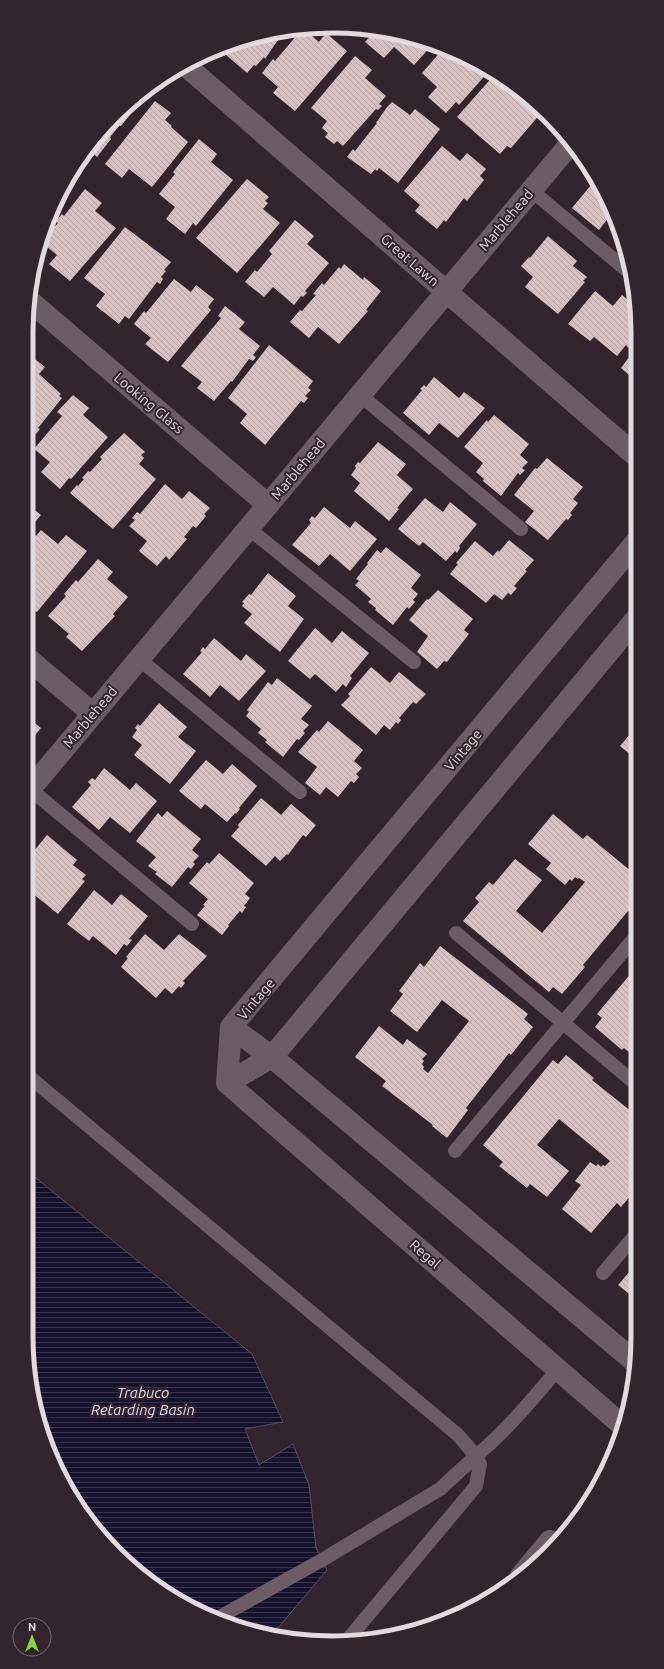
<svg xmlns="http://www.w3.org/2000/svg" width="664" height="1669" font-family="Ubuntu,sans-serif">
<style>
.water{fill:url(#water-rules);stroke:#544e63}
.building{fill:url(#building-back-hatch)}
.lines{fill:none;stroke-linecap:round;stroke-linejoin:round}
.lane{stroke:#6d5b65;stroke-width:14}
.street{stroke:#6d5b65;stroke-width:22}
.secondary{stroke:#6d5b65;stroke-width:22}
.labels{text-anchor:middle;stroke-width:4;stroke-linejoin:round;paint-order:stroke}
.street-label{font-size:14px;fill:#e4d9df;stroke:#34242d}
.water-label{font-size:15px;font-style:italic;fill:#ddddf5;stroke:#34242d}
.rim{fill:none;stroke:#e4d9df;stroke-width:5}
</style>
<defs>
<pattern id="water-rules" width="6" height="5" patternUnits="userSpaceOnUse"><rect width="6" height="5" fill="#16122e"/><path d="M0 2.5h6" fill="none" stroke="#38344c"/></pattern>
<pattern id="building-back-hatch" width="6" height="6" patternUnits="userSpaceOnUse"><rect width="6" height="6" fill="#d8c0c1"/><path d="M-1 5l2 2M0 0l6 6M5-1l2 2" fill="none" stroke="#b3a0a2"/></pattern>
</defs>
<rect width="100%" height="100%" fill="#34242d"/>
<!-- water -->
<path class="water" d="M26 1170 252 1354 283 1422 245 1429 259 1465 293 1444 309 1485 316 1548 327 1570 271 1636 234 1627 179 1602 102 1539 67 1490 42 1436 26 1337Z"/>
<!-- building -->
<path class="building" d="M303 28 319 42 326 33 347 51 295 111 273 93 278 87 262 73 273 59 275 61Z
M349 28H363L358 35Z
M376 30 430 42 433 44 414 65 394 47 384 58 365 42Z
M284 31 265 59 264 57 256 66 254 65 247 73 225 54 234 44 253 36Z
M443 49 489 71 459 105 456 102 446 113 428 97 437 87 422 73Z
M355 56 372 70 365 78 386 96 379 104 382 106 378 110 376 109 343 146 337 141 334 144 325 137 328 133 322 128 327 121 311 108Z
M495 74 502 78 542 112 511 148 507 146 500 154 457 117Z
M134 100 139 103 121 126H119L110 137 111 139 97 157 88 150 102 130Z
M155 101 171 113 165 120 172 126 171 127 188 142 152 187 129 169 122 178 105 164Z
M392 102 410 115 415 109 440 129 398 183 379 168 377 171 375 169 371 174 347 157 353 149 355 151 377 123H376L387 107Z
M199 139 217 154 211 162 233 180 196 226 193 223 185 234 166 219 175 207 159 194 175 174 173 172Z
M442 146 460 161 467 153 486 169 480 176 484 180 467 201 464 198 446 222 444 220 437 229 415 211 420 205 404 191Z
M68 178 72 181 65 188 70 192 52 214Z
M247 179 269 197 265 201 268 203 263 209 280 223 237 273 196 238Z
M593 179 596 180 607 197 614 222 609 217 599 230 572 208 591 185 589 183Z
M85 189 102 203 95 211 116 228 70 281 49 264 57 255 41 242 58 223 56 221 62 214 64 216Z
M295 220 314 236 307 244 329 263 305 291 307 293 303 297 301 296 294 305 273 287 264 297 245 282 255 270 257 272 272 254 269 251Z
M125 227 171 262 164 270 166 271 161 277 163 279 160 284 157 282 129 319 125 316 119 324 96 306 105 294 84 278Z
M548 236 577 261 573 266 587 277 583 281 585 282 558 314 525 287 533 277 521 266 529 257 530 258Z
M344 264 363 280 364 277 381 291 366 310 368 311 339 344 318 327 309 338 290 322 300 310 302 311 316 295 313 294 322 283 324 285 339 267 341 269Z
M174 279 191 292 196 285 214 299 208 307 211 310 168 362 145 344 151 338 134 324 144 311 146 313Z
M595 291 613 306 622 295 635 306V334L631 339 633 341 628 348 626 345 617 356 594 337 590 341 568 324Z
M225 306 245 322 239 329 260 346 253 355 256 357 253 361 249 359 232 382 231 381 214 401 197 388 202 382 181 366 221 318 218 316Z
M269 345 313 381 308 388 311 390 305 396 308 398 304 403 301 401 265 445 240 423 247 414 228 398Z
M635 349 636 381 621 368Z
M30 355 45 367 39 374 61 394 59 396 62 398 38 428 40 429 36 434 34 432 27 441 26 360Z
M434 377 459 398 464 392 485 408 458 438 439 423 429 435 403 413 422 390 420 389 424 385 426 387Z
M73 395 89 408 83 415 108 437 71 479 69 478 60 489 41 472 50 462 34 449 62 416 57 412Z
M494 415 529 444 520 455 528 462 522 468 525 470 520 475 518 473 501 496 483 481 484 479 476 472 483 463 464 447 487 420 488 422Z
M124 433 145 452 141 455 144 458 139 464 156 479 113 529 70 493 77 485 78 486 84 479 82 478 88 471 90 472 102 459 100 457Z
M378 442 406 464 397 475 413 489 397 508 399 509 389 521 354 491 360 483 351 475 356 468 355 466 358 462 360 463Z
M547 458 583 487 573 499 578 503 570 513 572 515 568 520 566 519 548 540 525 522 534 511 514 495 535 468 537 469Z
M165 484 182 499 189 491 210 508 204 514 206 516 196 528 193 526 184 537 187 539 169 560 166 556 157 566 139 551 147 541 129 526 135 520 132 518 137 512 140 514Z
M425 498 443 512 450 502 477 524 459 546 460 548 457 553 455 551 446 561 423 542 419 546 398 529Z
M26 503 41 515 29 529 31 530 28 533 26 532Z
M324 507 350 528 355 521 377 539 350 571 330 554 319 566 292 545 311 523 309 520 312 516 315 518Z
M41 530 58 544 66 535 87 551 37 612 26 604V549L31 542 28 540 33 533 36 536Z
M509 540 534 560 525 570 527 571 514 586 517 588 511 595 508 593 502 600 494 594 486 603 450 574 458 564 456 563 475 541 493 556 498 550 499 552Z
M386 547 421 575 411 588 418 594 413 600 415 602 409 609 407 607 393 625 375 610 376 608 368 602 371 599 355 585 359 581 356 579 368 564 367 563 377 550 381 553Z
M98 559 113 572 107 579 128 597 113 614 115 616 82 651 66 637 69 634 48 616 66 596 64 594 76 580 78 582Z
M268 573 296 596 288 606 304 619 280 652 244 623 252 614 242 606 244 603 242 602 249 594 251 595Z
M438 590 473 619 464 630 469 634 447 662 444 661 437 669 417 652 428 636 409 620 427 599 428 600Z
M315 628 332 643 342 631 369 653 350 676 352 678 346 687 343 684 336 692 315 674 310 679 288 661Z
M214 638 241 661 246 654 266 671 239 701 220 685 210 697 183 674 202 652 200 651 203 647 205 649Z
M371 667 390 683 399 672 426 694 416 704 413 702 399 718 401 720 398 724 396 722 390 730 384 725 376 735 341 705 350 696 348 694Z
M277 678 312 706 301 719 309 725 303 731 305 733 299 740 297 739 283 757 265 742 267 740 258 733 261 729 246 716 249 712 247 710 268 682 272 685Z
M159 703 187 727 178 737 196 751 170 784 134 755 142 745 132 737 137 730 135 728 138 724 140 726Z
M26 716 41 728 26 746Z
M328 721 363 750 354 761 362 768 356 774 359 777 354 783 351 781 338 797 326 787 320 795 305 783 317 767 298 752 317 730 319 732Z
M636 727 637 760 620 746Z
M206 760 223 774 232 764 257 786 239 808 240 809 236 814 235 813 227 822 205 804 201 809 179 791Z
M104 768 130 790 136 783 157 801 130 833 110 817 99 830 72 807 91 785 88 782 92 778 95 780Z
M261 798 281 815 291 804 316 825 306 837 303 835 288 855 287 854 280 861 275 856 266 866 231 836 239 827 238 825Z
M167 811 201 839 192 850 199 856 193 862 195 864 191 869 188 867 172 887 155 874 157 872 148 866 156 857 136 841 158 813 162 817Z
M553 814 583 839 587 835 637 876V904L630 913 628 911 583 965 585 967 562 994 553 987 549 992 463 921 479 902 475 898 489 882 493 885 515 859 542 880 516 911 542 933 585 882 579 878 578 879 575 877 572 881 570 879 565 885 546 869 551 863 528 844Z
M47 835 77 860 73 865 86 875 82 879 85 881 58 914 26 888V883L32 876 26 871V856L29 857Z
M219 853 254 883 245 894 250 898 244 906 246 907 242 913 240 911 228 925 229 926 222 935 197 915 205 906 203 905 208 899 189 883 207 862 209 864Z
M94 890 112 905 121 894 148 916 129 939 132 940 127 946 124 944 116 955 93 936 89 941 67 924Z
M145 934 164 950 179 934 207 956 183 981 185 983 181 988 179 986 172 994 165 988 156 998 121 967 128 958 126 957Z
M440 946 528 1014 524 1019 533 1027 511 1055 509 1053 466 1108 468 1110 447 1138 432 1126 433 1125 382 1086 386 1081 355 1057 379 1026 403 1045 407 1039 427 1054 422 1059 424 1061 422 1064 424 1067 423 1069 428 1073 469 1021 442 1000 417 1032 390 1011 403 994 399 991 420 963 424 967Z
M637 966V1059L624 1048 622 1050 595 1027 602 1018 597 1014Z
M566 1055 594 1078 592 1080 637 1116 638 1187 621 1207 617 1203 591 1233 562 1209 581 1185 575 1181 590 1162 596 1166 598 1164 601 1167 603 1165 605 1166 610 1161 559 1119 537 1145 569 1171 547 1197 530 1184 527 1188 499 1166 503 1162 483 1145 553 1060 558 1064Z
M638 1262V1300L634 1296 633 1297 618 1285Z"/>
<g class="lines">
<!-- lane -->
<path class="lane" d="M531 190 630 273
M360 395 521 529
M248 528 414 662
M139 659 300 792
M30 789 192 924
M456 933 637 1085
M26 1074 458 1435 476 1456C507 1430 532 1400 558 1369
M455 1151 637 935
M603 1273 638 1232
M216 1619 322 1560 440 1489 476 1456 480 1464 476 1486 349 1638"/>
<!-- street -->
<path class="street" d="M185 65 636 456
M31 302 268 505
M26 657 93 714
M26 794 571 143
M521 1576 550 1541"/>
<!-- secondary -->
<path class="secondary" d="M231 1027 272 1057 634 1361
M227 1083 231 1027 636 542
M227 1083 272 1057 636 619
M227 1083 623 1426"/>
</g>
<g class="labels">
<!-- street labels -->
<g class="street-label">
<text transform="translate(506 220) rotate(-50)" y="5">Marblehead</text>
<text transform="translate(410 260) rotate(41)" y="5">Great Lawn</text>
<text transform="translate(149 403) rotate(40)" y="5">Looking Glass</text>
<text transform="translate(298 469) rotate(-50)" y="5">Marblehead</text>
<text transform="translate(90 717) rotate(-50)" y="5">Marblehead</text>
<text transform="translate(463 750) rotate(-50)" y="5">Vintage</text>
<text transform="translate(256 999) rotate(-50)" y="5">Vintage</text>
<text transform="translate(425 1254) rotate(41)" y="5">Regal</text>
</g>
<!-- water labels -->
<g class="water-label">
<text x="143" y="1398">Trabuco<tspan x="143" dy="17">Retarding Basin</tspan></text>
</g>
</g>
<!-- crop -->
<path d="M0 0H664V1669H0ZM332 33H332A299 299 0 0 1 631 332V1337A299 299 0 0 1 332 1636H332A299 299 0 0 1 33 1337V332A299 299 0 0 1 332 33Z" fill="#34242d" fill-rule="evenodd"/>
<path class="rim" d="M332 33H332A299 299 0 0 1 631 332V1337A299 299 0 0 1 332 1636H332A299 299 0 0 1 33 1337V332A299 299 0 0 1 332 33Z"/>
<!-- north arrow -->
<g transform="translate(32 1637)"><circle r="19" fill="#34242d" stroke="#7a6c74"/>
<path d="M0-3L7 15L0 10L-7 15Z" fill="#8cce45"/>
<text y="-6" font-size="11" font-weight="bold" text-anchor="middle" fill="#e4d9df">N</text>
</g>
</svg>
